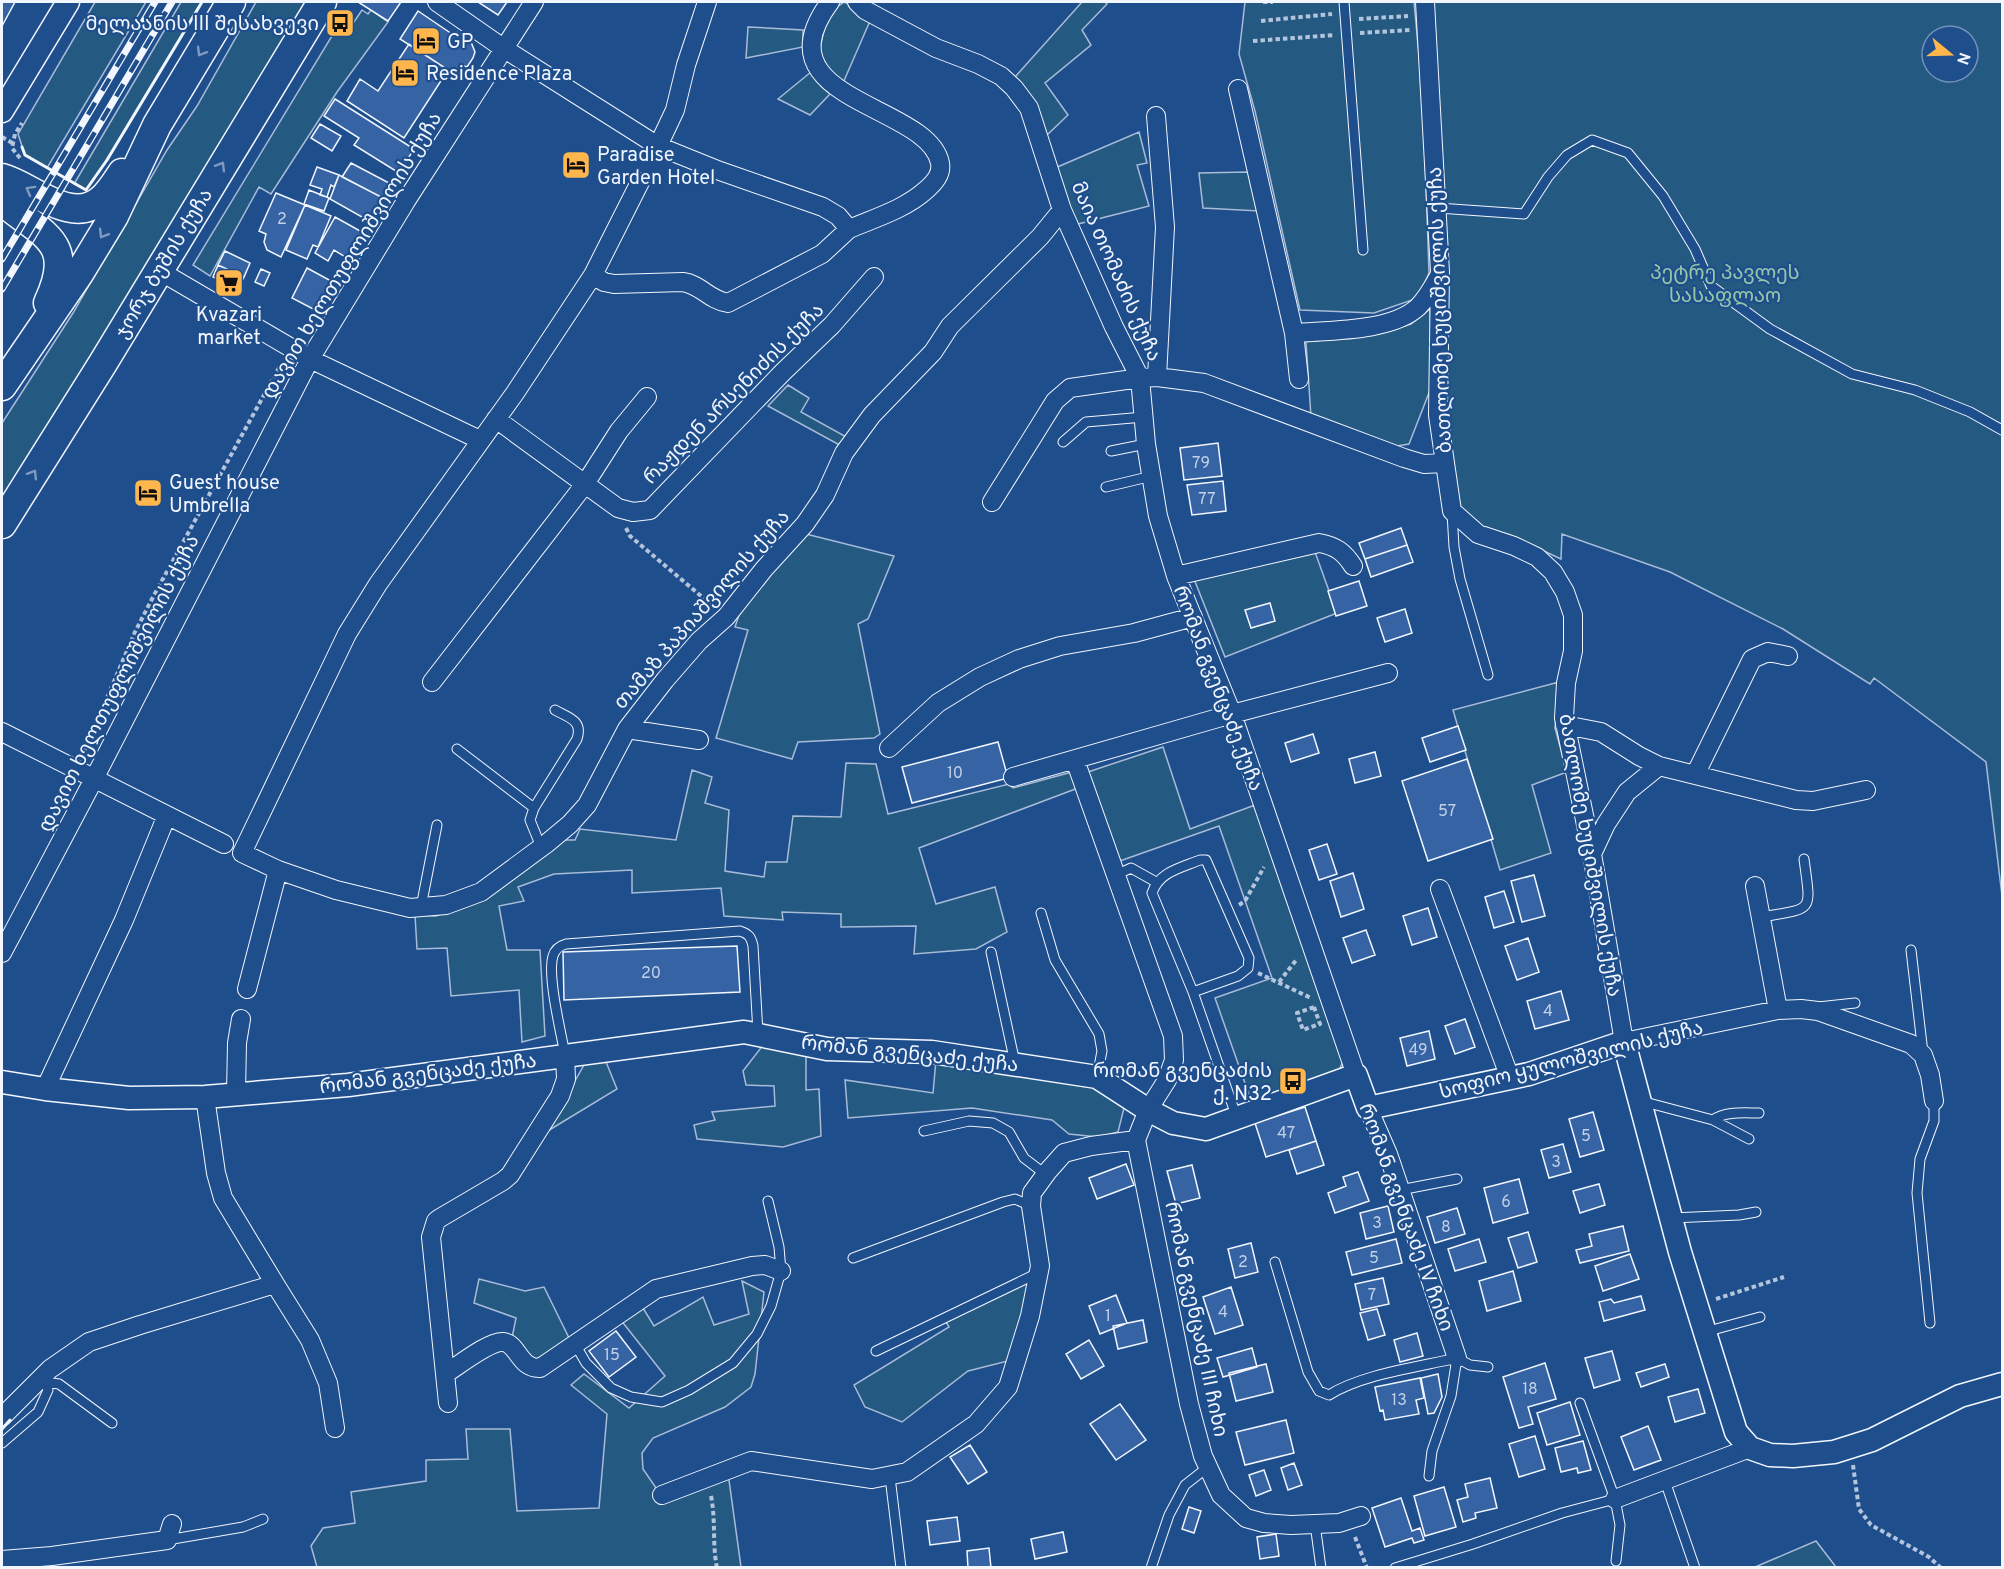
<svg xmlns="http://www.w3.org/2000/svg" width="2004" height="1569" font-family="Overpass,'Noto Sans Georgian',sans-serif">
<style>
.green{fill:#245a82;stroke:#a8bbd7;stroke-width:1.5;fill-rule:evenodd}
.building{fill:#3563a3;stroke:#f2f6ff;stroke-width:1.5}
.lines{fill:none;stroke-linecap:round;stroke-linejoin:round}
.service-casing{stroke:#f2f6ff;stroke-width:11}
.minor-casing{stroke:#f2f6ff;stroke-width:20}
.tertiary-casing{stroke:#f2f6ff;stroke-width:25}
.primary-casing{stroke:#f2f6ff;stroke-width:31}
.path{stroke:#b3c4dc;stroke-width:4;stroke-dasharray:4.5 3;stroke-linecap:butt}
.service{stroke:#1f4e8c;stroke-width:9}
.minor{stroke:#1f4e8c;stroke-width:18}
.tertiary{stroke:#1f4e8c;stroke-width:22}
.primary{stroke:#1f4e8c;stroke-width:28}
.rail-casing{stroke:#f2f6ff;stroke-width:7}
.rail{stroke:#1f4e8c;stroke-width:4.5;stroke-dasharray:14;stroke-linecap:butt}
.wall{stroke:#f2f6ff;stroke-width:3}
.oneway{stroke:#7e9ac0}
.labels{text-anchor:middle;stroke-width:4.5;stroke-linejoin:round;paint-order:stroke}
.number-label{font-size:16px;fill:#c3d1e8}
.poi-label{font-size:20px;fill:#f2f6ff;stroke:#1f4e8c;text-anchor:start}
.street-label{font-size:20px;fill:#f2f6ff;stroke:#1f4e8c}
.park-label{font-size:20px;fill:#97c8a6;stroke:#1f4e8c}
</style>
<rect width="100%" height="100%" fill="#1f4e8c"/>
<!-- green -->
<path class="green" d="M95 2H146L47 168 25 155 18 134Z
M181 2H202L107 160 86 190 74 184Z
M256 2H307L2 505V423L73 313 167 150 197 106Z
M844 2 855 7 870 21 843 83 831 73 819 55C822 36 826 12 844 2Z
M1082 2H1105L1107 4 1082 30 1091 45 1045 83 1068 115 1046 136 1015 77Z
M1245 2H1414L1423 99 1429 273 1418 298 1374 313 1300 310 1255 111 1239 54Z
M1432 2H2002V896L1986 762 1874 678 1870 684 1783 629 1670 572 1562 534 1561 559 1510 535 1474 524 1464 514 1458 502 1446 416ZM1932 36H1968V72H1932Z
M362 10 368 14 371 10 388 22 337 92 271 194 259 187 210 276 193 265 344 16 354 22Z
M748 27 803 30V47L746 58Z
M811 72 822 87 830 94 810 115 778 99Z
M1139 132 1147 163 1137 165 1149 206 1074 225 1055 168Z
M1248 172 1259 211 1203 208 1199 173Z
M1430 309 1432 385 1409 444 1397 446 1311 417 1306 342 1378 334 1411 324Z
M788 385 809 398 801 412 850 439 845 448 768 406Z
M802 533 894 556 868 619 858 624 880 734 874 738 798 742 792 759 716 738 748 630 735 627 744 600Z
M1315 552 1337 613 1225 657 1194 579Z
M1559 682 1555 728 1567 772 1532 785 1551 853 1500 870 1453 710Z
M1163 747 1190 829 1255 805 1343 1061 1340 1068 1330 1077 1253 1106 1215 998 1272 978 1219 826 1117 862 1085 773Z
M846 763 876 764 888 814 1009 784 1013 788 1072 772 1078 788 919 848 936 904 995 887 1007 932 976 949 914 954 916 926 841 927V914L782 912 783 920 724 916 721 888 632 893V870L554 874 518 887 524 901 499 906 507 950H540L545 1036 522 1042 519 990 451 996 447 948 417 949 415 915 436 916 455 909 557 840H575L580 829 676 840 692 770 712 777 705 803 729 810 725 871 764 877 766 862H787L793 816 841 817Z
M767 1040 806 1051V1090L819 1089 821 1136 783 1147 697 1139 694 1125 715 1120 712 1112 775 1106 774 1086 746 1085 743 1071Z
M602 1052 617 1089 546 1132 584 1065Z
M936 1060 1100 1087 1115 1097 1124 1108 1118 1132 1098 1137 1069 1134 1052 1120 972 1108 848 1118 845 1080 933 1093Z
M479 1279 525 1291 544 1287 570 1340 538 1363 512 1338 516 1318 474 1303Z
M1032 1279 1012 1360 968 1371 902 1422 865 1407 854 1385 949 1327 946 1322Z
M742 1281 764 1292 755 1374 751 1387 725 1407 653 1438 642 1453 643 1469 656 1488 728 1473 741 1567H317L311 1546 323 1528 355 1523 351 1492 426 1481V1460L468 1459 466 1429H510L517 1511 599 1508 607 1414 571 1385 584 1374 629 1408 665 1376 620 1319 643 1308 654 1326 703 1297 714 1325 749 1314Z
M1816 1541 1836 1567H1755Z"/>
<!-- building -->
<path class="building" d="M2 2H15L2 26Z
M358 2H401L388 21Z
M478 2H507L498 15Z
M418 11 455 36 457 32 471 42 475 52 473 58 467 67 462 65 456 75 400 39Z
M409 44 448 70 404 138 347 101 360 79 378 91Z
M335 99 414 149 399 173 354 145 359 138 324 116Z
M320 124 341 136 332 151 311 138Z
M351 163 391 184 383 198 342 177Z
M317 167 339 175 334 187 331 185 327 197 320 195 322 189 310 185Z
M339 175 383 198 369 221 330 199Z
M309 190 329 198 324 211 304 204Z
M276 193 305 205 281 257 267 250 264 242 266 234 259 231Z
M305 205 331 216 318 247 313 245 307 259 286 250Z
M335 217 362 232 347 258 334 250 328 261 315 253Z
M225 251 250 263 244 277 218 265Z
M218 265 244 277 238 289 213 277Z
M307 268 333 282 317 311 292 298Z
M261 269 270 273 264 286 255 282Z
M1218 443 1222 476 1184 480 1180 448Z
M1223 481 1226 511 1192 515 1187 485Z
M1401 528 1407 545 1365 559 1359 543Z
M1407 545 1413 562 1371 577 1365 559Z
M1359 581 1367 606 1336 616 1328 591Z
M1270 603 1275 621 1251 628 1245 610Z
M1405 609 1412 633 1385 642 1377 618Z
M1458 726 1466 750 1430 762 1422 738Z
M1313 734 1319 753 1291 762 1285 743Z
M998 742 1008 778 912 803 902 767Z
M1375 752 1381 776 1355 783 1349 759Z
M1467 759 1493 839 1428 861 1402 781Z
M1327 844 1337 874 1319 880 1309 850Z
M1353 873 1364 909 1341 917 1330 881Z
M1534 875 1545 916 1522 922 1511 881Z
M1504 891 1514 922 1494 928 1485 897Z
M1428 908 1437 937 1412 945 1403 916Z
M1366 930 1375 955 1352 963 1343 938Z
M1528 938 1539 972 1517 980 1505 946Z
M737 946 740 992 564 1000 563 952Z
M1561 991 1569 1020 1535 1029 1527 1001Z
M1465 1019 1475 1047 1455 1054 1445 1026Z
M1429 1031 1435 1059 1407 1066 1400 1038Z
M1305 1107 1316 1141 1266 1157 1255 1123Z
M1593 1112 1604 1150 1580 1157 1569 1119Z
M1316 1141 1324 1165 1297 1174 1289 1150Z
M1563 1144 1571 1172 1549 1178 1541 1150Z
M1126 1164 1134 1185 1097 1199 1089 1178Z
M1192 1165 1200 1198 1176 1204 1167 1171Z
M1358 1172 1369 1201 1335 1213 1328 1193 1346 1186 1343 1177Z
M1519 1179 1528 1213 1493 1223 1484 1188Z
M1599 1184 1605 1205 1580 1213 1573 1191Z
M1388 1206 1394 1232 1366 1239 1360 1213Z
M1457 1208 1465 1234 1435 1243 1427 1217Z
M1623 1226 1629 1251 1580 1263 1576 1250 1592 1246 1589 1234Z
M1528 1232 1537 1262 1518 1268 1508 1238Z
M1396 1239 1402 1263 1352 1275 1346 1252Z
M1479 1239 1486 1262 1455 1271 1448 1249Z
M1251 1243 1258 1272 1235 1278 1228 1249Z
M1630 1254 1639 1279 1603 1291 1595 1266Z
M1513 1271 1521 1301 1487 1311 1479 1281Z
M1383 1278 1389 1304 1361 1310 1355 1284Z
M1231 1287 1243 1325 1215 1334 1203 1297Z
M1116 1295 1127 1323 1100 1334 1089 1306Z
M1641 1296 1645 1310 1604 1321 1599 1302 1611 1299 1614 1303Z
M1377 1309 1385 1335 1368 1340 1360 1313Z
M1143 1320 1147 1342 1118 1349 1113 1326Z
M616 1331 636 1357 609 1377 589 1351Z
M1417 1333 1423 1356 1400 1362 1394 1340Z
M1089 1340 1104 1366 1081 1379 1066 1354Z
M1252 1348 1257 1367 1223 1377 1217 1358Z
M1612 1351 1620 1380 1594 1388 1585 1358Z
M1545 1363 1556 1399 1528 1407 1533 1424 1519 1428 1503 1377Z
M1266 1364 1273 1392 1236 1401 1229 1373Z
M1665 1364 1669 1377 1641 1387 1636 1373Z
M1438 1374 1442 1397 1434 1413 1428 1414 1421 1378Z
M1420 1378 1424 1398 1416 1400 1419 1414 1385 1420 1383 1410 1380 1411 1375 1387Z
M1698 1389 1705 1413 1675 1422 1668 1397Z
M1570 1402 1580 1435 1547 1445 1537 1413Z
M1120 1404 1146 1440 1116 1460 1090 1424Z
M1286 1420 1294 1453 1245 1465 1236 1432Z
M1648 1426 1661 1460 1634 1470 1621 1437Z
M1535 1436 1545 1469 1519 1477 1509 1444Z
M1583 1441 1591 1470 1578 1473 1577 1468 1561 1472 1555 1448Z
M970 1445 987 1472 968 1484 950 1457Z
M1294 1463 1302 1485 1288 1490 1281 1468Z
M1264 1470 1271 1490 1256 1496 1249 1475Z
M1490 1478 1497 1508 1475 1513 1476 1518 1463 1522 1457 1500 1468 1497 1465 1484Z
M1444 1487 1456 1527 1425 1536 1414 1496Z
M1401 1498 1412 1531 1420 1528 1424 1540 1414 1543 1412 1538 1385 1547 1372 1508Z
M1189 1507 1201 1511 1194 1533 1182 1529Z
M957 1517 960 1541 930 1545 927 1521Z
M1063 1532 1067 1552 1035 1559 1031 1539Z
M1276 1534 1279 1556 1260 1559 1257 1537Z
M989 1548 991 1568H968L967 1551Z"/>
<g class="lines">
<!-- service casing -->
<g class="service-casing">
<path id="service" d="M1344 2 1363 250
M1438 208 1524 214 1548 177 1567 155 1592 140 1628 153 1663 196 1695 249 1711 286 1770 329 1852 374 1915 390 1970 412 2002 430
M1063 442 1086 422 1144 417
M1111 451 1146 444
M1106 487 1152 476
M1452 513 1454 547 1460 579 1488 675
M457 749 534 808
M541 847 530 820 534 808 577 739C583 720 569 718 555 710
M1116 875 1131 868 1156 882
M421 907 437 825
M1041 913 1055 960 1099 1034 1102 1051 1097 1077
M1761 917C1815 908 1811 913 1804 859
M1911 950 1923 1053
M991 952 1015 1063
M1193 992 1238 976 1248 968 1249 958 1206 860H1200C1180 868 1159 872 1152 893L1193 992 1237 1118
M1818 1007 1855 1003
M565 1055C561 1032 547 976 553 956 555 949 559 946 566 944L740 931C749 934 751 937 753 946L758 1033
M1641 1101 1713 1120 1749 1139
M1713 1120C1725 1111 1744 1113 1759 1113
M924 1131 969 1121 993 1123 1009 1132 1024 1158 1045 1174
M1400 1190 1457 1179
M1672 1218 1739 1215 1756 1212
M853 1258 1003 1202 1015 1199 1031 1206
M1275 1262 1308 1372 1319 1391 1329 1395C1362 1374 1419 1367 1457 1358L1470 1365 1488 1367
M1930 1323 1917 1193 1920 1159 1934 1121V1101
M1705 1332 1760 1317
M575 1344 586 1363 611 1388 631 1397 662 1402 689 1390 733 1363 757 1334 771 1306 781 1271 779 1247 768 1201
M876 1351 1038 1273
M45 1382 59 1384 112 1423
M1580 1403 1615 1499 1620 1525 1616 1561
M2 1443 38 1412 48 1390 43 1376
M1429 1476 1432 1451 1451 1396 1457 1358
M890 1477 901 1568
M1665 1481 1695 1568
M1315 1524 1321 1568
M167 1540 243 1527 263 1519
M1151 1568 1169 1515 1185 1485 1208 1467
M1395 1568 1473 1544 1562 1513 1615 1499"/>
</g>
<!-- minor casing -->
<g class="minor-casing">
<path id="minor" d="M437 2 503 48 658 146 720 171 823 207 838 216 849 229C875 218 905 209 926 190 935 182 942 174 940 163 928 103 756 102 830 2
M857 2 865 10 936 48 978 64 1001 76 1014 88 1029 108 1062 210 1114 327 1140 378 1157 377 1204 383 1404 458 1424 464 1444 463
M1425 2 1440 272 1438 415 1452 511 1478 534 1514 546 1537 557 1553 572 1565 592 1573 615V651L1566 683 1564 718 1592 854 1624 1042 1778 1010 1801 1009 1818 1011 1911 1044 1923 1055 1930 1075 1934 1101
M1238 89 1294 333 1299 379
M1156 116 1165 227 1157 377
M658 146 675 110 686 65 707 2
M640 182 593 275 515 393 378 584 347 634 242 853 278 870 336 890 410 908 446 905 481 892 546 844 570 824 587 805 627 729 665 680 699 641 726 617 764 569 805 524 825 495 844 453 872 415 933 352 950 326 1040 237 1062 210
M158 270 310 359 480 440
M593 275 604 282 614 284 683 282C702 285 707 299 728 303L822 254 849 229
M1294 333C1329 330 1391 332 1418 307 1427 298 1433 287 1439 276
M496 419 618 508 633 512 650 510 783 372 832 325 874 277
M992 502 1055 401 1070 388 1140 378 1146 444 1158 516 1176 576 1232 714 1356 1075
M1176 576 1319 543C1336 546 1344 552 1353 566
M432 682 585 484 619 431 647 397
M1565 725 1601 732 1639 756 1659 766 1796 800 1813 801 1866 790
M627 729 699 740
M2 732 224 844
M889 748 938 703 980 677 1019 659 1060 646 1134 633 1193 617
M1075 760 1173 1036 1174 1060 1167 1080 1148 1110 1136 1140 1189 1404 1203 1456 1221 1495 1246 1518 1264 1523 1291 1525 1339 1523 1361 1516
M1695 775 1752 659 1768 652 1788 656
M1013 777 1232 714 1388 673
M1592 854 1606 824 1627 792 1659 766
M1755 886 1778 1010
M1440 889 1510 1078
M2 953 94 779 310 359 406 201 534 2
M247 989 278 870
M45 1089 124 920 167 815
M236 1093 237 1043 241 1019
M1368 1108 1388 1154 1457 1358
M275 1284 310 1340 328 1383 335 1428
M445 1374C458 1366 489 1341 503 1342 518 1343 519 1369 540 1368L656 1289 752 1266 765 1265 781 1271
M448 1403 431 1237 436 1221 440 1218 503 1181 510 1175 560 1096 566 1079 565 1055
M2 1417 50 1369 89 1342 140 1325 275 1284 223 1198 216 1173 205 1097
M662 1495 751 1461 872 1479 907 1472 976 1424 1008 1387 1030 1316 1040 1266 1031 1206 1032 1193 1048 1171 1064 1153 1091 1146 1136 1140
M1615 1499 1750 1448
M2 1560 52 1556 167 1540 172 1524"/>
</g>
<!-- tertiary casing -->
<g class="tertiary-casing">
<path id="tertiary" d="M2 111 68 2
M2 1082 45 1089 129 1098 205 1097 348 1085 744 1032 827 1049 932 1052 1097 1077 1148 1110 1173 1123 1206 1129 1356 1075 1368 1108 1529 1074 1624 1042 1680 1252 1736 1432 1750 1448 1770 1455 1793 1456 1834 1452 1872 1440 1960 1396 2002 1384"/>
</g>
<!-- primary casing -->
<g class="primary-casing">
<path id="primary" d="M2 178C32 186 72 227 102 199 110 192 116 182 122 173
M2 201C43 236 77 241 48 303
M2 386 80 272 114 216 157 125 231 2
M2 524 103 363 322 2"/>
</g>
<!-- path -->
<path class="path" d="M1263 2H1273
M1359 19 1408 16
M1261 21 1332 14
M1360 33 1410 30
M1253 41 1335 35
M2 137 14 144
M20 158 12 148 15 134 22 123
M626 528 630 536 714 607
M84 752 135 632 153 597 281 364
M1239 905 1245 901 1264 867
M1258 973 1311 998
M1279 982 1297 959
M1314 1007 1320 1024 1303 1030 1297 1013Z
M1716 1299 1784 1277
M1853 1465 1859 1509 1871 1525 1929 1557 1941 1568
M711 1496C716 1520 712 1544 717 1568
M1355 1537 1367 1568"/>
<!-- service -->
<use href="#service" class="service"/>
<!-- minor -->
<use href="#minor" class="minor"/>
<!-- tertiary -->
<use href="#tertiary" class="tertiary"/>
<!-- primary -->
<use href="#primary" class="primary"/>
<!-- rail casing -->
<g class="rail-casing">
<path id="rail" d="M2 259 155 2
M2 289 172 2"/>
</g>
<!-- rail -->
<use href="#rail" class="rail"/>
<!-- wall -->
<path class="wall" d="M22 147 25 155 86 190 107 160 202 2
M2 1429 10 1420"/>
</g>
<!-- one-way arrows -->
<defs><path id="oneway-chevron" d="M-2-3.5L2.5 0L-2 3.5" fill="none" stroke-width="1.6" stroke-linecap="round" stroke-linejoin="round" transform="scale(1.5)"/></defs>
<g class="oneway">
<use href="#oneway-chevron" transform="translate(201 52) rotate(121)"/>
<use href="#oneway-chevron" transform="translate(221 166) rotate(-59)"/>
<use href="#oneway-chevron" transform="translate(30 190) rotate(-151)"/>
<use href="#oneway-chevron" transform="translate(103 234) rotate(121)"/>
<use href="#oneway-chevron" transform="translate(33 474) rotate(-58)"/>
</g>
<!-- icons -->
<defs>
<g id="bus-square" transform="scale(1.5)"><rect x="-9" y="-9" width="18" height="18" rx="4" fill="#ffb74d" stroke="#1f4e8c"/><path d="M-5-6H5V4H4V6H2V4H-2V6H-4V4H-5ZM-3.5-4V0h7V-4ZM-3.5 1.2v1.5H-2V1.2ZM2 1.2v1.5H3.5V1.2Z" fill="#111"/></g>
<g id="hotel-square" transform="scale(1.5)"><rect x="-9" y="-9" width="18" height="18" rx="4" fill="#ffb74d" stroke="#1f4e8c"/><path d="M-6-4.5h1.5V1H6V5H4.5V3h-9V5H-6ZM-4 0a1.8 1.8 0 1 1 3.6 0ZM.5 0V-2.5h3Q6-2.5 6 0Z" fill="#111"/></g>
<g id="supermarket-square" transform="scale(1.5)"><rect x="-9" y="-9" width="18" height="18" rx="4" fill="#ffb74d" stroke="#1f4e8c"/><path d="M-6-5.5h2.5l.6 2H6L4.5 2H-2.5L-4.4-4H-6ZM-1.5 3.2a1.3 1.3 0 1 0 .1 0ZM3 3.2a1.3 1.3 0 1 0 .1 0Z" fill="#111"/></g>
</defs>
<g fill-rule="evenodd">
<use href="#bus-square" x="340" y="23"/>
<use href="#hotel-square" x="426" y="41"/>
<use href="#hotel-square" x="405" y="73"/>
<use href="#hotel-square" x="576" y="165"/>
<use href="#supermarket-square" x="229" y="283"/>
<use href="#hotel-square" x="148" y="493"/>
<use href="#bus-square" x="1293" y="1081"/>
</g>
<g class="labels">
<!-- number labels -->
<g class="number-label">
<text x="282" y="224">2</text>
<text x="1201" y="468">79</text>
<text x="1207" y="504">77</text>
<text x="955" y="778">10</text>
<text x="1447" y="816">57</text>
<text x="651" y="978">20</text>
<text x="1548" y="1016">4</text>
<text x="1418" y="1055">49</text>
<text x="1286" y="1138">47</text>
<text x="1586" y="1141">5</text>
<text x="1556" y="1167">3</text>
<text x="1506" y="1207">6</text>
<text x="1377" y="1228">3</text>
<text x="1446" y="1232">8</text>
<text x="1374" y="1263">5</text>
<text x="1243" y="1267">2</text>
<text x="1372" y="1300">7</text>
<text x="1223" y="1317">4</text>
<text x="1108" y="1321">1</text>
<text x="612" y="1360">15</text>
<text x="1530" y="1394">18</text>
<text x="1399" y="1405">13</text>
</g>
<!-- poi labels -->
<g class="poi-label">
<text x="319" y="30" text-anchor="end">მელაანის III შესახვევი</text>
<text x="447" y="48">GP</text>
<text x="426" y="80">Residence Plaza</text>
<text x="597" y="161">Paradise<tspan x="597" dy="23">Garden Hotel</tspan></text>
<text x="229" y="321" text-anchor="middle">Kvazari<tspan x="229" dy="23">market</tspan></text>
<text x="169" y="489">Guest house<tspan x="169" dy="23">Umbrella</tspan></text>
<text x="1272" y="1077" text-anchor="end">რომან გვენცაძის<tspan x="1272" dy="23">ქ. N32</tspan></text>
</g>
<!-- street labels -->
<g class="street-label">
<text transform="translate(351 255) rotate(-59)" y="7">დავით ხელთუფლიშვილის ქუჩა</text>
<text transform="translate(163 263) rotate(-59)" y="7">ჯორჯ ბუშის ქუჩა</text>
<text transform="translate(1117 271) rotate(66)" y="7">მაია თომაძის ქუჩა</text>
<text transform="translate(1439 310) rotate(-92)" y="7">ბათლომე ხუციშვილის ქუჩა</text>
<text transform="translate(733 393) rotate(-45)" y="7">რაჟდენ არსენიძის ქუჩა</text>
<text transform="translate(701 609) rotate(-49)" y="7">თამაზ პაპიაშვილის ქუჩა</text>
<text transform="translate(118 683) rotate(-63)" y="7">დავით ხელთუფლიშვილის ქუჩა</text>
<text transform="translate(1219 688) rotate(69)" y="7">რომან გვენცაძე ქუჩა</text>
<text transform="translate(1591 855) rotate(80)" y="7">ბათლომე ხუციშვილის ქუჩა</text>
<text transform="translate(910 1053) rotate(6)" y="7">რომან გვენცაძე ქუჩა</text>
<text transform="translate(1571 1059) rotate(-14)" y="7">სოფიო ყულოშვილის ქუჩა</text>
<text transform="translate(428 1073) rotate(-7)" y="7">რომან გვენცაძე ქუჩა</text>
<text transform="translate(1407 1217) rotate(70)" y="7">რომან გვენცაძე IV ჩიხი</text>
<text transform="translate(1197 1319) rotate(78)" y="7">რომან გვენცაძე III ჩიხი</text>
</g>
<!-- park labels -->
<g class="park-label">
<text x="1725" y="279">პეტრე პავლეს<tspan x="1725" dy="23">სასაფლაო</tspan></text>
</g>
</g>
<!-- border -->
<rect width="2004" height="1569" fill="none" stroke="#f2f6ff" stroke-width="6"/>
<!-- north arrow -->
<g transform="translate(1950 54) rotate(109)"><circle r="28" fill="#1f4e8c" stroke="#7391ba" stroke-width="1.5"/>
<path d="M0-4.5L10 22L0 15L-10 22Z" fill="#ffb74d"/>
<text y="-9" font-size="16" font-weight="bold" text-anchor="middle" fill="#f2f6ff">N</text>
</g>
</svg>
